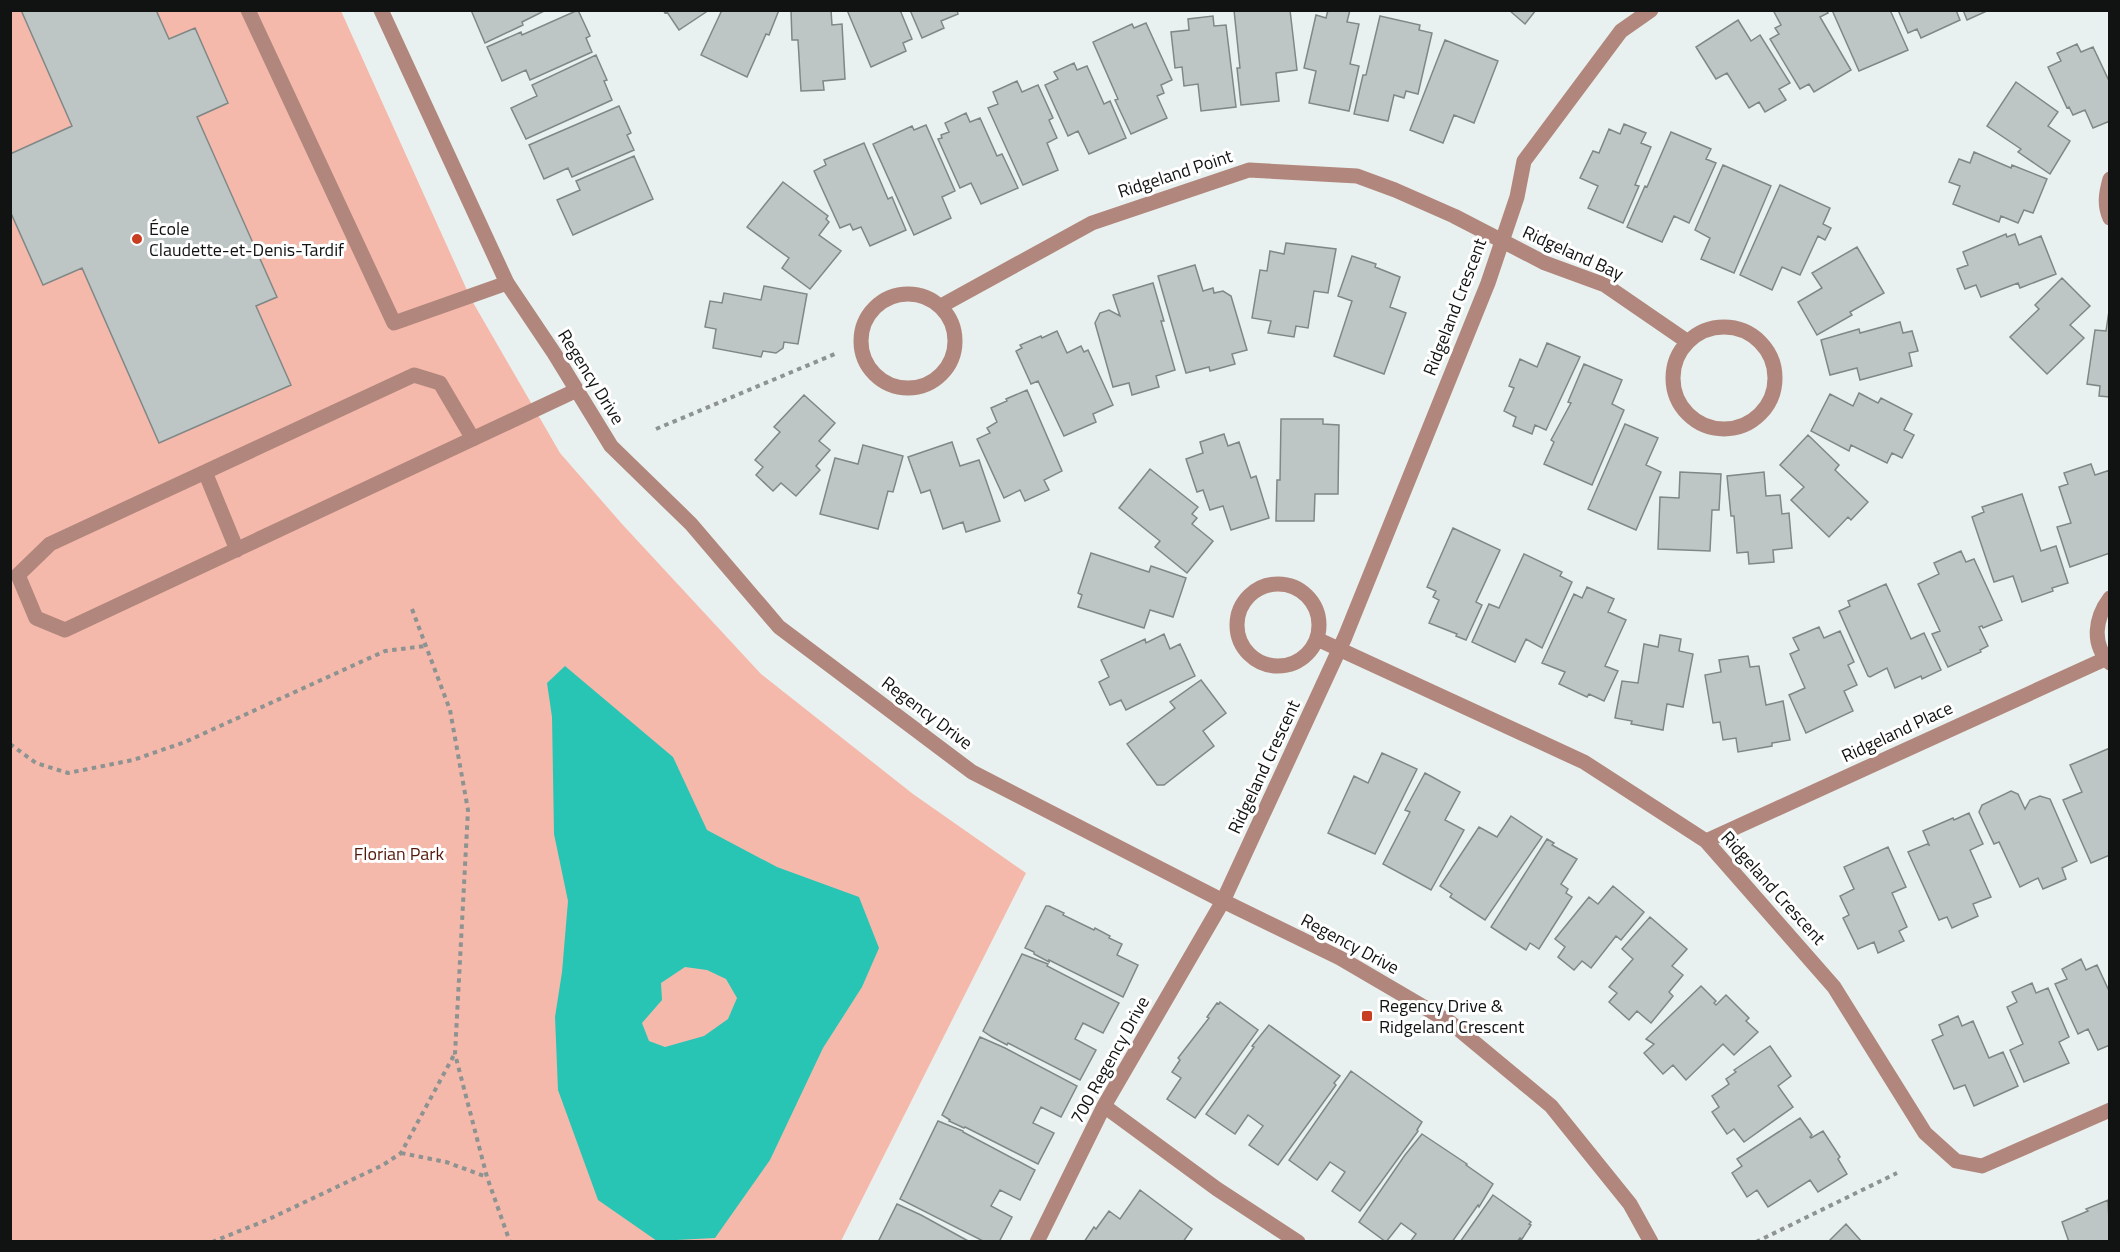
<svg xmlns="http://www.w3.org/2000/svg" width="2120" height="1252" font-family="'Titillium Web',sans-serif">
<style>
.green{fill:#f5b9ac}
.water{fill:#29c5b4;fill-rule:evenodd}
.building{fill:#bdc6c4;stroke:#7f8886;stroke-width:1.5}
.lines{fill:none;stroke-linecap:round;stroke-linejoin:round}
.path{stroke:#8d9391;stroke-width:4;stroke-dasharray:4.5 4.5;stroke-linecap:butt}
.service{stroke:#b1867c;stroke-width:15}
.minor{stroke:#b1867c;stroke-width:15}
.tertiary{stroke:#b1867c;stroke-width:15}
.poi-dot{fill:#c83e22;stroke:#fff;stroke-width:2}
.labels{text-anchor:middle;stroke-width:6;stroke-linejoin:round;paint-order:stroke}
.street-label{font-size:18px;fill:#101312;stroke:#fff}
.poi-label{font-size:18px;fill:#101312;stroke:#fff;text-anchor:start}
.park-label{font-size:18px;fill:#55180c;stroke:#fff}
</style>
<rect width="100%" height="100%" fill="#e8f1ef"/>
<!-- green -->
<path class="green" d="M10 11H341L471 299 560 453 622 524 761 674 913 794 1026 873 841 1241H11Z"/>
<!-- water -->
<path class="water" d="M565 666 673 757 707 830 777 867 859 897 879 948 862 987 823 1048 770 1160 715 1238 657 1241 598 1200 558 1090 555 1017 562 972 568 901 554 834 552 717 547 683ZM685 967 707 970 726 979 737 998 728 1019 704 1036 665 1047 649 1041 642 1023 662 1000 661 983Z"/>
<!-- building -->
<path class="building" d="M21 10H156L169 39 195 28 228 103 197 117 277 297 256 306 291 385 159 443 82 268 43 285 10 211V154L72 126Z
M471 10H546L522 22 523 25 485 43Z
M578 10 590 36 586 38 592 52 530 80 526 70 502 81 487 47 521 32 522 35Z
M663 10H709L679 30 667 12 665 13Z
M722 10H779L769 35 766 34 747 77 701 55Z
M791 10H831L832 25 842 24 845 79 823 81 824 90 801 91 798 40H792Z
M847 10H900L912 39 903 43 906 51 871 67Z
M910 10H957L958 14 941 21 944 28 922 38Z
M1234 10H1290L1297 70 1276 73 1279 101 1241 105 1237 68H1240Z
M1328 10H1350L1347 22 1359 24 1350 64 1359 66 1349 111 1309 103 1316 71 1304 68 1316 15 1326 18Z
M1509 10H1536L1525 24Z
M1773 10H1826L1828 13 1820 17 1851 70 1814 92 1809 84 1800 89 1770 39 1779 34 1775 28 1781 25Z
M1832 10H1890L1908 50 1859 71Z
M1898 10H1956L1960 20 1921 38 1917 29 1908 33Z
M1963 10H1989L1967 20Z
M1213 16 1214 26 1226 25 1236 107 1201 111 1198 84 1184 86 1182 67 1175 68 1171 32 1189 30 1188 19Z
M1380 16 1420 25 1419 30 1432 33 1418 94 1406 91 1404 98 1394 95 1388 121 1354 114 1363 75H1366Z
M1738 20 1751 41 1760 35 1790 83 1779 89 1786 100 1765 112 1759 102 1749 108 1727 73 1716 79 1696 47Z
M1146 23 1172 80 1161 85 1164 93 1157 96 1167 118 1131 134 1115 100 1118 99 1093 42 1132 24 1134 28Z
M1445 40 1498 61 1474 123 1454 115 1443 143 1410 130Z
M2077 44 2081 52 2093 47 2110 83V121L2093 128 2085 110 2073 115 2069 107 2067 108 2048 67 2061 61 2057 53Z
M596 55 607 80 604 81 612 100 526 139 511 108 537 96 532 85Z
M1074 63 1077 70 1087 66 1104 104 1110 101 1126 138 1089 154 1078 131 1068 136 1045 85 1058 79 1054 72Z
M1017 81 1022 92 1038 85 1053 118 1049 120 1057 138 1047 143 1058 170 1023 185 988 108 998 104 993 92Z
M2016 82 2058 112 2048 126 2070 141 2050 174 2018 152 2021 149 1987 126Z
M619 106 631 133 627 135 634 150 572 177 568 168 544 179 529 145Z
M966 113 970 122 980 118 997 156 1002 154 1018 188 981 204 971 183 960 188 938 139 942 138 941 135 949 132 945 123Z
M1624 124 1646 133 1641 143 1651 147 1635 185 1639 186 1623 223 1588 208 1598 186 1580 178 1593 151 1599 153 1609 129 1620 134Z
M926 125 955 191 942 197 951 218 914 235 873 144 912 126 914 130Z
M1671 132 1711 149 1706 159 1716 163 1689 223 1674 216 1662 242 1627 227 1645 186 1647 187Z
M864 143 888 199 892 197 906 230 870 246 861 227 853 230 850 224 840 228 814 171 826 165 824 160Z
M1974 152 2011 168 2012 165 2047 179 2033 213 2024 210 2018 223 2001 216 1999 222 1953 204 1960 186 1949 182 1959 159 1970 163Z
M634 156 653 199 573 235 557 200 580 190 576 181Z
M1723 165 1771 186 1734 273 1701 259 1710 238 1695 230Z
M783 182 828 216 826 219 829 222 819 235 841 251 810 289 782 268 789 258 747 227Z
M1780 185 1830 208 1823 224 1831 228 1825 240 1818 236 1800 275 1782 267 1772 290 1740 275Z
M2006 234 2007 237 2015 234 2019 245 2041 236 2056 274 2020 288 2018 283 1981 297 1976 285 1965 289 1957 269 1968 265 1963 252Z
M1286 243 1336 249 1328 293 1314 291 1308 328 1296 326 1294 337 1268 333 1271 321 1252 318 1260 270 1267 271 1270 251 1284 254Z
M1857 247 1884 293 1850 312 1852 315 1817 335 1798 302 1822 288 1812 273Z
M1352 256 1376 264 1375 267 1400 277 1390 307 1406 313 1384 374 1334 356 1352 301 1338 296Z
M1195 265 1203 291 1213 288 1214 293 1223 291 1231 296 1247 350 1232 354 1235 364 1210 371 1209 367 1186 373 1158 276Z
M2062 278 2090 306 2070 325 2084 338 2047 374 2010 337 2039 309 2035 305Z
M1153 283 1164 321H1161L1175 370 1156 376 1159 387 1132 395 1129 383 1113 387 1095 323 1100 313 1109 310 1120 316 1113 295Z
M764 286 807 294 798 344 784 342 783 348 776 353 763 351 761 357 713 348 716 329 705 327 710 301 722 303 724 293 761 300Z
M2109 311H2110V397L2099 396 2100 386 2087 384 2095 330 2106 331Z
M1900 322 1903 333 1912 331 1918 351 1909 353 1912 366 1860 380 1857 368 1830 375 1821 340 1859 329 1860 333Z
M1057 331 1067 353 1081 346 1084 352 1088 350 1113 405 1093 414 1096 422 1064 436 1038 381 1031 384 1016 351 1022 348 1020 345 1041 336 1042 338Z
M1547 343 1580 357 1546 430 1535 425 1532 434 1513 426 1516 417 1504 411 1514 388 1509 386 1520 359 1537 367Z
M1584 364 1622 380 1612 404 1624 410 1592 485 1544 464 1554 442 1551 440 1571 403 1568 402Z
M1027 390 1062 471 1044 480 1049 490 1025 501 1020 490 1004 498 977 439 990 433 987 428 997 422 991 408 1007 401 1006 399Z
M1859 393 1878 403 1881 398 1912 414 1904 430 1914 435 1902 458 1892 453 1887 463 1851 445 1849 451 1811 431 1830 394 1853 406Z
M804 395 835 423 819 441 830 450 816 466 820 470 796 496 781 483 773 491 756 475 763 467 755 460 780 432 774 427Z
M1281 419H1323V424L1339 425 1338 494H1315L1314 521H1276L1277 480H1280Z
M1625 424 1658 438 1646 465 1661 472 1636 530 1588 509Z
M1224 434 1228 446 1239 442 1251 478 1256 476 1269 518 1231 530 1223 506 1210 510 1203 490 1197 492 1186 459 1203 453 1200 442Z
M1808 435 1839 465 1835 470 1868 502 1851 520 1848 517 1829 537 1791 500 1804 487 1780 465Z
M952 442 960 466 979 460 1000 521 966 532 963 522 943 529 930 490 921 493 908 457Z
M863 445 903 456 893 492 888 491 878 529 820 514 835 458 858 464Z
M2091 464 2095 475 2110 470V553L2070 567 2057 527 2071 523 2059 487 2068 484 2064 473Z
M1150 469 1198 507 1192 514 1197 518 1192 524 1213 541 1187 573 1155 547 1160 541 1119 508Z
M1680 472 1721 474 1719 510H1712L1710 551 1658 549 1660 497 1679 498Z
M1764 472 1766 496 1780 495 1782 514 1789 513 1792 548 1773 550 1774 562 1749 564 1748 552 1737 553 1734 516H1731L1727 476Z
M2022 494 2041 551 2056 546 2068 583 2052 588 2053 591 2022 602 2013 576 1994 582 1972 517 1984 512 1982 507Z
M1453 528 1500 550 1476 602 1482 605 1466 640 1456 636 1457 634 1429 623 1439 600 1433 597 1436 591 1427 587Z
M1961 551 1966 562 1974 559 2002 620 1983 628 1982 626 1979 627 1988 646 1980 650 1981 652 1948 667 1932 634 1940 631 1918 584 1939 574 1934 563Z
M1091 553 1149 572 1151 566 1186 578 1173 617 1150 610 1144 628 1078 607 1082 595 1078 593Z
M1524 554 1562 572 1560 576 1572 582 1542 648 1526 639 1515 662 1472 642 1489 604 1499 608Z
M1886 584 1911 639 1924 633 1941 670 1922 679 1921 676 1895 688 1887 668 1870 677 1868 676 1839 611 1850 606 1848 601Z
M1587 587 1614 599 1608 612 1626 620 1605 666 1618 671 1604 701 1589 694 1587 697 1559 684 1565 672 1542 663 1574 594 1582 598Z
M1819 627 1824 638 1840 631 1854 662 1848 665 1857 685 1844 691 1853 711 1806 733 1789 695 1805 688 1790 654 1799 650 1793 638Z
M1164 634 1170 649 1180 644 1195 676 1126 710 1121 700 1110 705 1099 682 1109 677 1101 660 1145 639 1146 643Z
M1660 635 1681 639 1679 651 1693 654 1683 707 1667 704 1663 730 1631 724 1632 721 1615 718 1622 681 1638 683 1644 644 1658 647Z
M1748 656 1750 667 1759 666 1766 705 1783 701 1790 740 1772 743V746L1738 752 1736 738 1723 740 1720 722 1713 723 1705 675 1721 672 1719 660Z
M1201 680 1226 713 1203 731 1214 746 1164 785H1157L1127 744 1175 708 1170 702Z
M2110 748V855L2091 863 2063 800 2082 792 2070 765Z
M1382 753 1417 769 1375 854 1328 833 1354 776 1368 783Z
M1425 773 1460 792 1445 820 1464 830 1431 890 1383 864 1410 812 1405 810Z
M2011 791 2018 794 2025 809 2030 800 2040 796 2050 799 2077 861 2062 868 2066 879 2043 889 2038 878 2020 887 1999 842 1994 844 1979 812 1982 805Z
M1969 813 1983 844 1970 850 1991 897 1973 904 1978 916 1952 928 1947 917 1939 920 1908 852 1927 844 1929 845 1923 831 1953 818 1954 820Z
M1511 816 1542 837 1485 920 1450 897 1452 894 1440 886 1479 827 1497 837Z
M1547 839 1554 843 1552 845 1577 859 1561 884 1568 889 1566 893 1572 897 1539 949 1530 943 1526 950 1491 927Z
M1888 847 1906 887 1892 893 1907 927 1899 931 1904 941 1878 953 1874 942 1858 949 1843 918 1849 915 1840 896 1854 889 1844 867Z
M1613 886 1644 912 1621 940 1616 936 1591 968 1582 961 1574 970 1558 957 1565 947 1555 939 1589 897 1598 904Z
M1046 906H1049L1064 913 1063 915 1094 930 1095 928 1110 936 1109 938 1122 944 1117 955 1138 965 1123 997 1049 960V962L1034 954V952L1025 948Z
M1650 917 1687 949 1672 966 1683 975 1669 992 1673 996 1651 1023 1637 1011 1629 1020 1609 1002 1617 993 1609 987 1633 959 1622 949Z
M1022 954 1048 964 1047 966 1119 1003 1103 1033 1083 1023 1075 1039 1096 1050 1080 1080 1008 1043 1007 1045 992 1037 983 1031Z
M2081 959 2086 970 2097 965 2110 993V1045L2098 1050 2088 1029 2078 1034 2055 984 2067 979 2062 969Z
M2032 983 2036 993 2048 988 2069 1037 2059 1042 2069 1063 2024 1082 2010 1050 2023 1044 2007 1007 2017 1002 2012 992Z
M1701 986 1716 1001 1714 1003 1716 1005 1726 995 1749 1018 1746 1021 1758 1032 1734 1055 1723 1044 1686 1080 1673 1065 1663 1074 1644 1053 1654 1044 1646 1039Z
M1220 1002 1258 1030 1195 1118 1167 1099 1181 1078 1172 1072 1180 1060 1178 1058 1209 1018 1207 1017 1217 1003 1219 1004Z
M1958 1016 1962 1026 1973 1021 1989 1058 2003 1052 2018 1086 1974 1106 1965 1085 1954 1089 1932 1040 1943 1035 1939 1025Z
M1269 1025 1340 1076 1334 1083 1336 1085 1278 1165 1249 1145 1263 1126 1248 1115 1235 1134 1206 1114 1254 1047 1252 1046Z
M980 1037 1005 1048 1077 1086 1061 1117 1041 1107 1033 1123 1054 1133 1038 1164 965 1127 964 1128 949 1121 950 1120 942 1115Z
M1770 1046 1791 1076 1778 1086 1793 1107 1744 1142 1734 1129 1727 1134 1712 1112 1719 1107 1712 1096 1729 1084 1726 1079 1736 1072 1734 1070Z
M1351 1071 1422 1122 1417 1130 1418 1131 1360 1211 1332 1191 1345 1172 1330 1162 1317 1180 1289 1160Z
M1800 1118 1812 1135 1810 1137 1811 1138 1823 1131 1840 1157 1838 1159 1847 1174 1818 1192 1810 1180 1768 1207 1757 1190 1747 1197 1732 1173 1742 1166 1737 1159Z
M938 1121 963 1131V1132L1035 1170 1020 1200 1000 1190 991 1206 1012 1217 999 1242H985L900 1199Z
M1422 1134 1467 1164 1466 1165 1493 1184 1479 1207 1478 1205 1452 1242H1410L1416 1234 1401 1223 1386 1242 1359 1222 1405 1155Z
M1140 1190 1192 1229 1183 1242H1084L1094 1227 1096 1229 1109 1211 1120 1219Z
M1493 1195 1531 1222 1529 1224 1531 1225 1522 1239 1520 1238 1517 1242H1460Z
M2108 1200 2110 1242H2069L2062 1222 2088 1211 2086 1209Z
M897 1204 921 1215 970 1242H878Z
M1846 1224 1862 1242H1828Z"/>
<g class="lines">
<!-- path -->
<path class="path" d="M656 429 837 353
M412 609 450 710 468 810 455 1054 487 1177 510 1242
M10 744 36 763 68 773 133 760 185 742 385 651 425 646
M401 1153 446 1162 487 1177
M212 1242 267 1220 383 1165 401 1153 454 1055
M1756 1242 1897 1173"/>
<!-- service -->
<path class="service" d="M248 10 394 323 507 283
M473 439 440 383 414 375 50 544 18 575 36 618 65 630 577 390
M205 472 237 550"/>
<!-- minor -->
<path class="minor" d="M2110 179C2106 193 2104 205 2110 218
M861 341a47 47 0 1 1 94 0a47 47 0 1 1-94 0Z
M941 306 1092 223 1249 170 1357 176 1395 190 1454 216 1545 263 1605 285 1688 342
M1673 378a51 51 0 1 1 102 0a51 51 0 1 1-102 0Z
M1237 625a41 41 0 1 1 82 0a41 41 0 1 1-82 0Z
M2110 598C2095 618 2091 644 2110 663
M1317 639 1584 762 1706 841 1834 987 1925 1133 1956 1161 1982 1166 2110 1110
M1706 841 2105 659
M1104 1106 1217 1189 1298 1242
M1037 1242 1104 1106 1223 901 1345 637 1488 283 1517 197 1524 161 1621 31 1651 10"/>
<!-- tertiary -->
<path class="tertiary" d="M381 10 507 283 554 353 611 446 691 524 779 627 972 772 1223 901 1340 958 1451 1023 1551 1106 1630 1204 1651 1242"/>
</g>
<!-- markers -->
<g class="poi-dot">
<circle cx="137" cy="239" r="6"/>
<rect x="1361" y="1010" width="12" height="12" rx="3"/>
</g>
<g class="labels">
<!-- street labels -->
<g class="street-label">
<text transform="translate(1175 174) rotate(-18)" y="6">Ridgeland Point</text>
<text transform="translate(1573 253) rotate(24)" y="6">Ridgeland Bay</text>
<text transform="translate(1455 307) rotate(-69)" y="6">Ridgeland Crescent</text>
<text transform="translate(591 377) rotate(58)" y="6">Regency Drive</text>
<text transform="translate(927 713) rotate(37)" y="6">Regency Drive</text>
<text transform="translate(1897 732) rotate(-25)" y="6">Ridgeland Place</text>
<text transform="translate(1264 767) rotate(-65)" y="6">Ridgeland Crescent</text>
<text transform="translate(1773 888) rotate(48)" y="6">Ridgeland Crescent</text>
<text transform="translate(1350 944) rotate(28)" y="6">Regency Drive</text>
<text transform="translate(1110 1060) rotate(-61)" y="6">700 Regency Drive</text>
</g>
<!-- poi labels -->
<g class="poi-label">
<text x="149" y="235">École<tspan x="149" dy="21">Claudette-et-Denis-Tardif</tspan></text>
<text x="1379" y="1012">Regency Drive &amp;<tspan x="1379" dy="21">Ridgeland Crescent</tspan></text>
</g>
<!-- park labels -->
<g class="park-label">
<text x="399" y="860">Florian Park</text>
</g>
</g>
<!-- border -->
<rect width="2120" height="1252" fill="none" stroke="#101312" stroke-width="24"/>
</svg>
